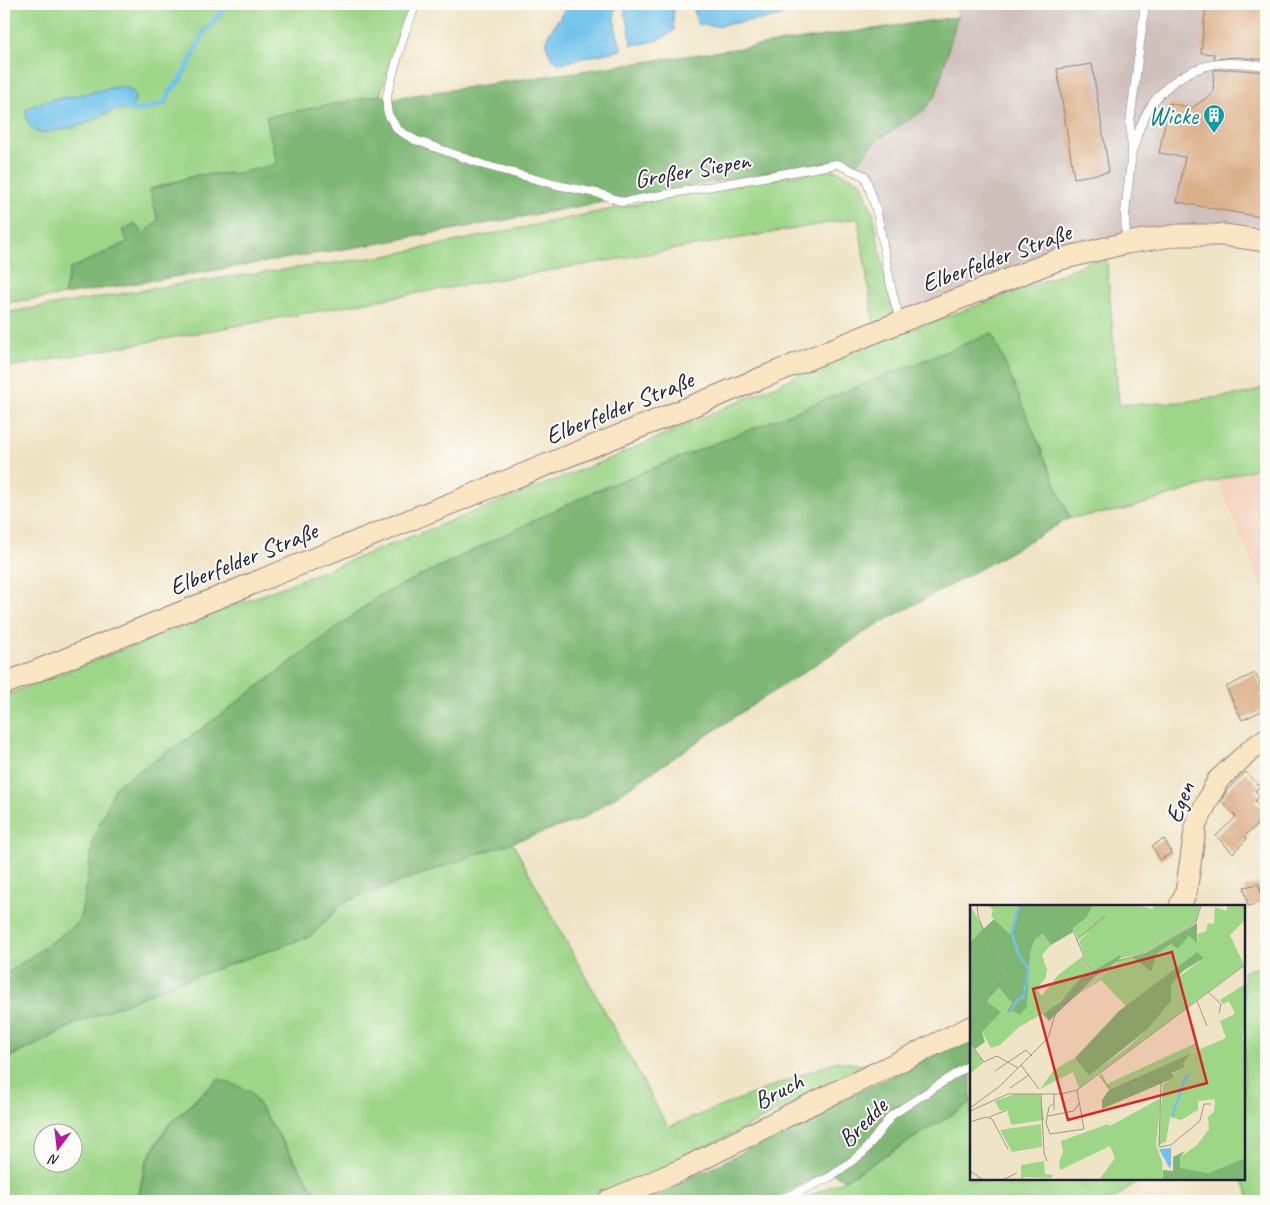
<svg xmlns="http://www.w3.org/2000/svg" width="1270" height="1205" font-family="Caveat,sans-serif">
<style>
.built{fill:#f3d4bf}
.industrial{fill:#cfc0bb}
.green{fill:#9ed688;stroke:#607c62;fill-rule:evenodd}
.forest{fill:#7eb774;stroke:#506c58}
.water{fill:#70c2ec;stroke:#497294}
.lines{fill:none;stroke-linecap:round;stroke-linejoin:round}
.stream{stroke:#70c2ec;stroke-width:5}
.building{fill:#dbb089}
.lane-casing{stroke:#898380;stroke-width:9}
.secondary-casing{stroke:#898380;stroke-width:23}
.lane{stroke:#fff;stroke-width:8}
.secondary{stroke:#fbe6c4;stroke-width:21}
.labels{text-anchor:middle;stroke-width:4;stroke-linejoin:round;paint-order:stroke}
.culture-label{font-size:25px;fill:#0d838f;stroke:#fdfcf7;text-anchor:end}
.street-label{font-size:25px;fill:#22223b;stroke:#fdfcf7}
.inset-river{fill:none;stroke:#70c2ec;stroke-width:2.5}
.inset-road{fill:none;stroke:#9e968e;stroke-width:1}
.view{fill:#d62828;fill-opacity:0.15;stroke:#d62828;stroke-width:2.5}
.inset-edge{fill:none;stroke:#22223b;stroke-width:2.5}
</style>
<rect width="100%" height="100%" fill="#fdfcf7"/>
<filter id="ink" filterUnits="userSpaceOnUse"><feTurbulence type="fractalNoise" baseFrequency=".02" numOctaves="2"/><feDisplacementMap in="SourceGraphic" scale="10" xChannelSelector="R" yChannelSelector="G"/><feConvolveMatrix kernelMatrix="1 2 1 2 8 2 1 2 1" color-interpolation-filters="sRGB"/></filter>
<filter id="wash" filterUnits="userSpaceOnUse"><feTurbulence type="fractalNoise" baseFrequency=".0096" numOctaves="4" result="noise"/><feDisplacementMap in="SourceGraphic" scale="20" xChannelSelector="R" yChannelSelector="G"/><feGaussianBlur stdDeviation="1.12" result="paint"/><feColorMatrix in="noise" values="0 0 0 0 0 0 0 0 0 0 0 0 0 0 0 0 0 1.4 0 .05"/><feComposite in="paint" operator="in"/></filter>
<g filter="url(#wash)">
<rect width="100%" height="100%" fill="#f0e4c6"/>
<!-- built -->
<path class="built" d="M1266 465V595L1218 481Z"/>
<!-- industrial -->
<path class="industrial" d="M954 4H1266V226L1217 221 1111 242 901 319 892 277 881 211 869 174 854 166 877 140 924 110 957 17Z"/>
<!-- green -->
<path class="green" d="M4 4H412L399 37 380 95 266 117 277 164 239 173 197 175 150 189 158 220 144 235 135 223 123 230 128 242 70 269 64 295 4 303Z
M835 170 861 182 873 214 886 283 896 320 875 330 858 218 395 297 4 368V313L193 282 385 256 651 201 811 172Z
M1106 254 1119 405 1181 402 1250 393 1266 386V465L1124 510 1070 518 992 334 593 492 379 596 199 731 116 786 87 885 79 922 21 964 4 975V696L609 459 853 351 1052 278Z
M512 842 668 1127 837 1061 869 1066 628 1186 589 1201H321L314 1189 250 1091 218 1079 168 1125 146 1161 137 1201H4V1060L40 1043 73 1025 176 983 311 936 344 902ZM42 1132H72V1162H42Z
M1266 965V1201H1243L1250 1197 1241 1179H1244V971Z
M971 1103V1179H1140L1112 1201H801L818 1192 845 1180Z"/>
<!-- forest -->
<path class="forest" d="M957 17 936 95 924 110 877 140 854 166 835 163 809 165 608 201 375 244 64 295 70 269 128 242 122 230 135 224 144 234 158 220 150 190 197 175 239 173 277 164 266 117 380 95 393 98Z
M992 333 1070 518 980 569 873 627 739 714 582 819 481 853 344 902 311 936 176 983 72 1025 40 1043 4 1059V975L21 964 79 922 87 885 93 839 116 786 199 731 379 596 593 492Z
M971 1037V1103L845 1180 829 1171 769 1201H635L708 1170 814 1114Z
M219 1079 250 1091 320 1201H137L147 1161 169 1125Z"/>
<!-- water -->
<path class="water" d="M570 4H616C612 20 617 35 622 50L587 57 567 62 559 63 552 59 546 45 549 33 566 8Z
M625 4H675L673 17 674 30C659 42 650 43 631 45L629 27 625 15Z
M693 4H789L788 11 783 15 773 18 713 26 697 24Z
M123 87C131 89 135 92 135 101 128 115 121 107 111 111 99 117 87 123 74 127 64 129 53 131 42 133 29 131 27 122 26 110 43 98 61 100 80 95 94 92 108 87 123 87Z"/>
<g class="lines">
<!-- stream -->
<path class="stream" d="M127 109 141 110 165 103 170 91 180 80 190 62 202 35 205 30 212 24 214 21 227 4"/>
</g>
<g id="blocks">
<!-- building -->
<path class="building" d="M1206 4H1266V60L1236 57 1214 59V54L1201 53Z
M1092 64 1109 172 1074 178 1057 69Z
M1231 69 1266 72V218L1177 202 1185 157 1159 153 1169 103 1192 108 1213 93 1214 70Z
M1255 673 1265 693 1260 695 1266 709 1242 720 1226 687Z
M1246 772 1260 787 1255 791 1260 796 1255 801 1263 810 1261 812 1265 817 1245 836 1247 839 1233 853 1216 836 1236 817 1221 801 1227 790Z
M1164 839 1172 853 1160 860 1152 846Z
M1259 884 1263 902 1248 906 1244 887Z"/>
</g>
</g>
<g filter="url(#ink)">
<use href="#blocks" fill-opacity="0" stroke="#898380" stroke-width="1"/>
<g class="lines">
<!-- lane casing -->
<g class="lane-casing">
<path id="lane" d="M416 4 404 35 387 95V110L389 116 398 130 415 140 484 165 557 185 601 194 623 202 837 164 865 176C869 188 874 201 877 213 885 249 888 285 900 320
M1134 147C1136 140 1138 132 1141 125 1156 87 1191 63 1231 63 1243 63 1255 65 1266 66
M1126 241 1125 213 1132 152 1130 123 1145 4
M778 1201 830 1177 863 1153 892 1115 971 1064"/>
</g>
<!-- secondary casing -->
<g class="secondary-casing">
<path id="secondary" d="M4 684 900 322 1057 260 1126 243 1179 235H1224L1266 241
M1180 906 1186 892 1196 824 1218 780 1253 748 1266 739
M608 1201 681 1170 799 1110 971 1027"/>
</g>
<!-- lane -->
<use href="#lane" class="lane"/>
<!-- secondary -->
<use href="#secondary" class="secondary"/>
</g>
</g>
<!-- icons -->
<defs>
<g id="building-pin" transform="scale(1.125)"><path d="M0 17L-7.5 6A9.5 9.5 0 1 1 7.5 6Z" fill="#0f9aa8" stroke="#fdfcf7"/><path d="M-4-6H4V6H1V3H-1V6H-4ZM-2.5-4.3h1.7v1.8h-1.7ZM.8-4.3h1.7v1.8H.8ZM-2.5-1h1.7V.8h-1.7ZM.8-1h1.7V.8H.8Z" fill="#fff"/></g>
</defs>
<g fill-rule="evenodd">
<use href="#building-pin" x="1214" y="115"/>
</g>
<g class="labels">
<!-- culture labels -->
<g class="culture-label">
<text x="1198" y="124">Wicke</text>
</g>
<!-- street labels -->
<g class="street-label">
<text transform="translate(692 169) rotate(-10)" y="9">Großer Siepen</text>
<text transform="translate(996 257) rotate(-20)" y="9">Elberfelder Straße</text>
<text transform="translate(619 407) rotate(-22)" y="9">Elberfelder Straße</text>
<text transform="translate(243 558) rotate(-22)" y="9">Elberfelder Straße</text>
<text transform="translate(1179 802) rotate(-69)" y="9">Egen</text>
<text transform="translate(778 1090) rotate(-27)" y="9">Bruch</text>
<text transform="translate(862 1122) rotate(-45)" y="9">Bredde</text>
</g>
</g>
<!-- overview -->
<g transform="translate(970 905)">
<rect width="275" height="275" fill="#f0e4c6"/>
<path d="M0 0 14 24 0 37ZM18 0H48L40 29 21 11 23 5ZM123 0H166L182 4 185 0H230L226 16 174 48 151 53 150 50 121 68 109 36 120 25 108 34 103 23 117 12ZM258 0H275V15L260 30 274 60 109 183 103 167 70 184 83 166 99 156 105 153 119 171 158 142 178 124 201 96V80L206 74 234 53 227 47 156 101 131 75 111 88 150 55 162 52 181 67 187 49 201 39 208 44 219 31 227 37 228 29 236 26 238 18 244 19 245 2 256 6ZM73 29 81 40 72 50 77 65 75 74 66 84 72 91 88 70 113 51 119 67 83 103 49 122 30 140 21 143 12 127 30 107 15 96 29 83 42 98 36 108 57 102 60 49 65 34ZM275 79V124L268 127 275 125 272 134H275V253L238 268 209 263 210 252 227 240 239 224 238 212 244 207 245 194 228 196V205L211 215 200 212 196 237 188 240 193 179 204 173 202 169 215 162 213 159 221 148 256 133 250 116 265 109 259 96 253 99 250 95ZM226 138 229 144 141 184H138L130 170 132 168 137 179ZM0 139 14 157 0 169ZM45 189H70L74 215 41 220 37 204 30 206 25 196ZM191 193 186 240 192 256 193 275H129L145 253 140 241 90 265 89 258 93 247 91 236 138 219 140 221ZM71 219 72 242 42 247 30 225ZM74 256 75 269 83 270 81 273 54 272 51 275V260Z" fill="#9ed688"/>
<path d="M48 0H123L117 12 102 24 103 27 81 40 73 29 65 34 60 49 57 102 50 110 43 106 36 108 42 98 29 83 16 96 31 107 12 127 15 137 5 144 0 138V37L24 14 40 29ZM227 18V38L219 31 208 44 201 39 187 49 181 67 162 52 175 49ZM227 47 234 53 213 66 201 80V96L178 124 119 171 105 153 149 106ZM150 50 151 53 125 72 79 116 73 109 90 97 110 74ZM221 148 213 159 215 162 202 168 204 173 132 204V195L139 185ZM215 246 210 252V263L238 268 275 253V275H193V265L203 266V252Z" fill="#7eb774"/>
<path d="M201 243V260L200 264 189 244Z" fill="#70c2ec"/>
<path class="inset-river" d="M40 107 48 94 53 93 59 64 48 49 42 29 49 0M202 211 216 172 220 170"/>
<path class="inset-road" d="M88 27 100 18 120 66 95 100M107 35 135 11M238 87 251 99 249 108M227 96 237 121M0 122 32 71 8 11 7 0M0 138 14 157 27 151 48 163M51 160 69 184M25 166 56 145 62 151M129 170 141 185 163 175 191 177 189 242 201 240 230 216 234 199H241M40 183 59 170M71 189 74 248 77 256M84 189V205M84 198 79 202 76 218 80 229 114 224 107 185M0 203 30 181 78 133 86 107 147 56 176 48 226 17 231 0M0 206 38 189H91L107 185 275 60M78 211 104 206 109 198M19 212 37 205M0 217 16 212 22 214 38 244M0 266 13 275M32 275 47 268"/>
<path class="view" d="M202 47 237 178 98 215 63 84Z"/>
<rect width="275" height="275" class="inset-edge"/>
</g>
<!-- margin -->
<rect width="1270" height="1205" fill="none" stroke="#fdfcf7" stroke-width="20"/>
<!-- north arrow -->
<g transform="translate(58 1148) rotate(195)"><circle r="24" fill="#fdfcf7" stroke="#a5a5ac"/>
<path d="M0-4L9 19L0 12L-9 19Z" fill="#b5179e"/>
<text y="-8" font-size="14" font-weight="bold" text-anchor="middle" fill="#22223b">N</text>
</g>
</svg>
